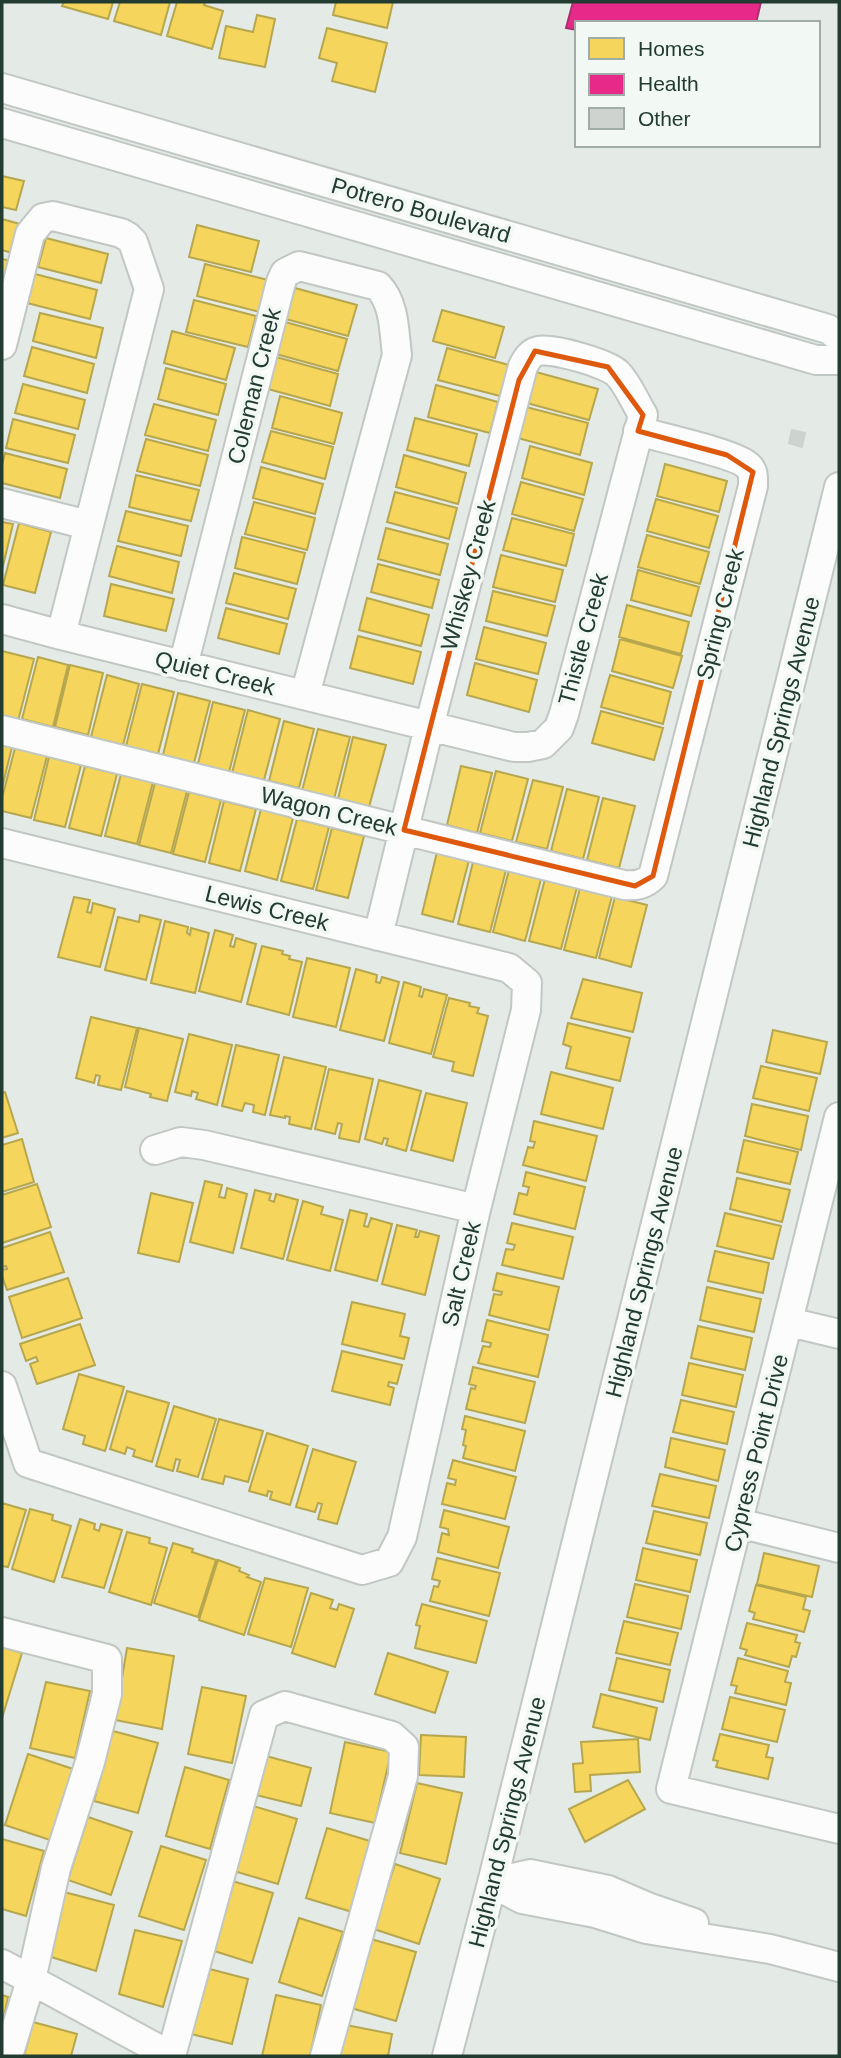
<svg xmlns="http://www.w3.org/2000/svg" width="841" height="2058" font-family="Helvetica,sans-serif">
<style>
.homes{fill:#f6d55c;stroke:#b6a74f;stroke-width:2}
.health{fill:#e7298a;stroke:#ac2f6f;stroke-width:2}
.building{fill:#ced3d0;stroke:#cdd2cf;stroke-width:2}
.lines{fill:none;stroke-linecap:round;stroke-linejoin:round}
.minor-casing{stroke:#c1c7c3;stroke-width:32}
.minor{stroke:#fbfcfb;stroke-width:28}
.marked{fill:none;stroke:#de580e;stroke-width:5;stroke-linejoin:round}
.labels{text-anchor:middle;stroke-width:7;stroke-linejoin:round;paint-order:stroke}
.street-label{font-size:23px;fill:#223c31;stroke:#f2f8f4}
</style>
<rect width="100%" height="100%" fill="#e4eae6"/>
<!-- homes -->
<path class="homes" d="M64 2H113L108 19 62 6Z
M120 2H170L161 35 114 21Z
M177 2H205L204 5 223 11 212 49 167 36Z
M336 2H393L387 28 333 15Z
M257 15 275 19 265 67 219 58 226 26 253 32Z
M327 28 387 43 375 92 332 81 337 63 319 58Z
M2 176 24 181 16 210 2 207Z
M2 219 20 224 12 253 2 250Z
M197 225 259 241 251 272 189 257Z
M46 238 108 254 101 283 38 267Z
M2 259 12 261 2 289Z
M205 264 268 280 260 312 197 296Z
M35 274 97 290 90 319 27 303Z
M295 288 357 305 348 336 286 319Z
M194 300 256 316 248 347 186 332Z
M442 310 504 327 495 358 433 341Z
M40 313 103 328 96 358 33 341Z
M285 322 347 339 338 371 276 354Z
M172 331 235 348 226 380 164 363Z
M32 347 94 364 87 393 24 376Z
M447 348 509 365 500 396 438 380Z
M276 357 338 374 330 406 268 389Z
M166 368 226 384 218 415 158 399Z
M536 372 598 389 589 420 527 403Z
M23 384 85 400 78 429 15 413Z
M436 385 498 402 490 433 428 417Z
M280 396 342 413 334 444 272 428Z
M154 404 216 420 208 451 145 435Z
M526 407 588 423 580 455 518 438Z
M415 418 477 434 469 466 407 450Z
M13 419 75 435 68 463 6 448Z
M271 431 333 447 325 479 262 462Z
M146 439 208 455 200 486 137 471Z
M530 446 592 463 584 495 522 478Z
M5 453 67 469 60 498 2 483V465Z
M404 455 466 473 458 504 396 487Z
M665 464 727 481 719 512 657 496Z
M261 467 323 484 315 514 253 498Z
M136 475 199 490 191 521 129 507Z
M521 482 583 499 574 531 512 514Z
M395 492 457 508 449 539 387 522Z
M656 499 718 516 709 548 647 531Z
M254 502 315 518 307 550 245 534Z
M126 511 188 526 181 556 118 541Z
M512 518 574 534 566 566 503 550Z
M2 522 13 524 2 570Z
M19 523 51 532 35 593 3 585Z
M386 528 448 544 440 575 378 559Z
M647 535 709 552 700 584 638 567Z
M242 537 305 553 297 584 235 568Z
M117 546 179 562 172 593 109 576Z
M501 555 563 570 555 602 493 587Z
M378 564 439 580 432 608 371 592Z
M638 570 699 587 691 616 631 600Z
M234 573 296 589 288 619 226 603Z
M111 584 174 599 166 631 104 616Z
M493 591 555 606 547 636 486 621Z
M367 598 429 615 421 646 359 630Z
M627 605 689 622 681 654 619 637Z
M226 608 287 624 279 654 218 638Z
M484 627 546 643 538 674 476 659Z
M358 636 421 652 413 684 350 668Z
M620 639 682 656 673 688 612 671Z
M2 651 34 659 18 721 2 716Z
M38 657 68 665 53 727 22 719Z
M475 663 537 680 529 712 467 695Z
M70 665 103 673 88 735 55 727Z
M107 675 139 684 123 745 91 737Z
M610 675 671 692 663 724 601 707Z
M142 684 174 692 158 754 126 746Z
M178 693 210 701 194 763 163 755Z
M213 702 245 710 229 772 198 764Z
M248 710 280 719 264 780 232 773Z
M601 711 663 728 654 760 592 743Z
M284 721 314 729 299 788 269 781Z
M318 729 350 737 334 799 302 791Z
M353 737 386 745 369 807 338 799Z
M2 745 12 747 2 788Z
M15 748 47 756 31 818 2 811V798Z
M49 757 81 765 65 827 34 820Z
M85 766 117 774 101 836 69 828Z
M461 766 492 773 477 833 447 825Z
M496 771 528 779 512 841 480 833Z
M121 774 153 782 137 844 105 836Z
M533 780 563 787 547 849 516 842Z
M155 783 187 791 171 853 139 845Z
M567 789 599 797 583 859 551 851Z
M189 792 221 800 205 862 173 854Z
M603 798 635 806 619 868 587 860Z
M224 801 256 809 240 871 209 863Z
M261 809 293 818 277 880 245 871Z
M297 819 329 827 313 889 281 881Z
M332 828 364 836 348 898 316 890Z
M437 852 469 860 453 922 422 914Z
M473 862 506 870 490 932 458 924Z
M509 870 541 879 525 941 493 932Z
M545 879 577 887 561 949 529 941Z
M580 888 612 896 596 958 564 950Z
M74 897 90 900 87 912 91 913 93 903 115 909 100 967 58 957Z
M615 897 647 905 631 967 599 958Z
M140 915 161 920 146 980 105 970 118 917 139 922Z
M165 921 188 927 187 933 190 935 191 928 209 933 195 993 151 983Z
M215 930 233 935 230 946 234 947 236 938 256 944 241 1002 199 991Z
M262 946 283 951 282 954 290 956 289 959 302 962 289 1015 247 1004Z
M307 958 350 968 336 1027 293 1017Z
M356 969 377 975 376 982 380 983 382 977 399 982 384 1041 340 1030Z
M583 979 642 993 633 1032 571 1018Z
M404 982 421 987 419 996 422 997 424 989 447 995 431 1054 389 1043Z
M449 998 470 1003 469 1006 479 1008 477 1013 488 1016 473 1076 452 1071 454 1062 433 1057Z
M91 1017 137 1028 121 1090 98 1085 100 1076 96 1075 94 1083 76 1078Z
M568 1023 630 1038 620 1081 566 1068 571 1047 563 1044Z
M139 1028 183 1039 167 1101 150 1097 151 1094 125 1087Z
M773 1030 827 1042 820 1074 766 1062Z
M189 1034 232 1045 217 1105 196 1099 198 1093 192 1091 191 1096 175 1092Z
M236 1045 279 1055 265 1115 253 1112 254 1105 245 1103 242 1111 222 1106Z
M284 1057 326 1067 311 1129 289 1124 290 1117 285 1116V1118L270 1115Z
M761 1066 817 1078 809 1111 753 1098Z
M329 1069 373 1079 359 1142 339 1138 342 1124 338 1123 335 1134 315 1129Z
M551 1072 613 1088 603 1129 541 1114Z
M379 1080 421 1091 406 1151 386 1145 388 1139 384 1138 382 1144 365 1139Z
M5 1092 18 1133 2 1138V1093Z
M426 1093 467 1103 453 1161 411 1150Z
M752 1104 808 1116 801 1150 745 1136Z
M534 1121 597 1136 586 1181 523 1165 528 1147 533 1148 535 1142 530 1141Z
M22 1139 34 1182 2 1192V1145Z
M744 1140 798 1152 790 1184 737 1172Z
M526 1172 585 1187 575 1229 514 1214 519 1193 527 1195 529 1187 523 1186Z
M737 1178 790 1190 782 1222 730 1209Z
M205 1181 222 1185 219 1197 225 1198 227 1188 247 1194 233 1253 190 1242Z
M37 1184 51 1227 2 1243V1195Z
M255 1190 271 1194 269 1200 274 1202 276 1194 298 1200 283 1259 241 1248Z
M151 1193 193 1203 179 1262 138 1253Z
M303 1201 323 1207 321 1214 343 1220 330 1271 287 1260Z
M350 1210 367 1214 364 1226 368 1227 371 1218 392 1224 377 1281 335 1270Z
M725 1213 781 1226 773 1259 717 1246Z
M512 1223 573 1237 563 1279 502 1265 506 1249 513 1250 515 1245 507 1243Z
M397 1225 417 1230 415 1237H418L420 1231 439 1236 425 1295 382 1284Z
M50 1232 64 1272 7 1290 2 1276V1270L7 1269 6 1266 2 1267V1248Z
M715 1251 769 1263 763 1293 708 1281Z
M497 1273 559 1287 549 1330 489 1315 494 1294 501 1295 502 1292 493 1290Z
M68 1278 82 1318 22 1338 9 1297Z
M707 1287 761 1299 754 1332 700 1320Z
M352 1302 405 1314 400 1336 409 1338 404 1359 342 1344Z
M487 1320 548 1335 538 1377 478 1363 483 1346 490 1347 491 1343 482 1341Z
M80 1324 95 1365 37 1384 30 1364 38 1361 36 1357 26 1361 20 1344Z
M698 1326 752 1338 745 1370 691 1358Z
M342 1351 402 1365 397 1384 389 1382 388 1386 394 1388 390 1405 332 1391Z
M689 1363 743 1375 736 1407 682 1395Z
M473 1367 535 1382 525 1423 466 1409 471 1388 475 1389 476 1386 469 1384Z
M79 1374 124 1387 105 1451 83 1444 85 1436 63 1429Z
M127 1391 169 1403 152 1462 133 1456 135 1450 127 1447 125 1454 110 1449Z
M681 1400 734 1412 727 1444 673 1432Z
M174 1406 216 1419 198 1477 177 1471 180 1460 176 1459 173 1471 156 1466Z
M465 1416 525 1431 515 1471 463 1458 466 1446 463 1445 466 1430 462 1429Z
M219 1419 263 1431 248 1482 225 1476 223 1484 202 1479Z
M267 1433 308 1446 290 1505 270 1499 272 1492 268 1491 267 1496 249 1491Z
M671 1438 725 1450 718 1481 665 1467Z
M313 1449 356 1462 337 1524 318 1519 322 1504 318 1503 315 1512 296 1507Z
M453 1460 516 1477 505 1519 442 1504 447 1483 455 1485 456 1480 448 1478Z
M660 1474 716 1486 709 1518 652 1506Z
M2 1500V1503L26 1510 8 1567 2 1566Z
M30 1509 53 1515 52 1520 71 1526 54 1582 12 1569Z
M444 1510 509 1527 498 1568 438 1552 442 1533 449 1535 448 1529 440 1527Z
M654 1511 707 1523 700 1555 646 1543Z
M80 1519 95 1524 94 1529 99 1531 101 1524 122 1530 104 1588 62 1577Z
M127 1532 150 1538 149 1543 167 1548 151 1605 109 1592Z
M173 1543 193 1549 192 1552 216 1560 198 1617 154 1603Z
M643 1548 697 1560 690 1592 636 1580Z
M764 1553 819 1566 812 1597 757 1584Z
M437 1558 500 1573 489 1616 430 1601 434 1586 438 1587 440 1581 432 1579Z
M218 1560 240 1568 239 1571 249 1575 247 1577 261 1582 244 1635 199 1620Z
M265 1578 308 1588 291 1647 248 1634Z
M635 1584 688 1596 681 1629 627 1617Z
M756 1585 806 1597 803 1609 810 1611 804 1632 753 1619 755 1613 749 1611Z
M311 1593 333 1600 330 1608 337 1610 339 1604 354 1609 335 1667 292 1653Z
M422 1604 487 1621 476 1663 415 1648 420 1626 416 1625Z
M624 1621 678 1633 670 1665 616 1653Z
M747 1623 797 1635 795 1642 800 1643 796 1657 792 1656 789 1667 745 1655 747 1650 740 1648Z
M2 1647 22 1653 2 1718Z
M127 1648 174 1656 162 1729 115 1720Z
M388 1653 448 1672 435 1713 375 1694Z
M617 1658 670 1670 663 1702 609 1690Z
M738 1658 788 1671 785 1682 791 1683 786 1705 735 1693 737 1686 731 1685Z
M46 1682 90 1691 75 1758 30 1748Z
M202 1687 246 1696 232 1763 188 1754Z
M601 1694 657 1708 650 1740 593 1727Z
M730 1697 785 1710 777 1742 722 1729Z
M113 1731 158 1743 138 1813 94 1801Z
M720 1734 769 1745 766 1757 773 1758 768 1779 716 1767 718 1761 713 1760Z
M421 1735 466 1737 464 1777 419 1775Z
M638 1739 640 1772 590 1775 591 1791 575 1792 573 1764 583 1763 581 1742Z
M345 1742 391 1752 375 1823 330 1813Z
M28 1754 73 1769 50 1840 5 1825Z
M266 1756 311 1768 301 1806 256 1795Z
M185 1767 229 1780 210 1849 166 1836Z
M628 1780 645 1809 585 1842 569 1809Z
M417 1783 462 1793 446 1864 400 1853Z
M253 1806 297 1819 278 1884 234 1871Z
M88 1817 132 1832 111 1895 68 1880Z
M327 1828 373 1842 352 1912 306 1898Z
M2 1839 44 1851 26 1916 2 1909Z
M161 1846 206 1860 184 1930 139 1916Z
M395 1864 440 1879 419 1944 374 1929Z
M229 1880 273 1893 252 1963 208 1949Z
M64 1892 114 1905 96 1971 48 1956Z
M299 1918 343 1932 322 1996 279 1982Z
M135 1930 182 1941 163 2007 119 1994Z
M371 1939 416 1952 396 2021 351 2008Z
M202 1967 248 1979 232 2044 187 2033Z
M2 1995 8 1997 2 2026Z
M276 1995 321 2005 310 2056H262Z
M33 2022 77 2034 71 2056H24Z
M346 2025 392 2034 388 2056H340Z"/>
<!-- health -->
<path class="health" d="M573 2H761L756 23H577V30L566 28Z"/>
<!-- building -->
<path class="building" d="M792 430 805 433 802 447 789 443Z"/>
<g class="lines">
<!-- minor casing -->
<g class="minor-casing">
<path id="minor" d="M2 88 828 329 839 337
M2 123 816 360H839
M2 345 30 234 43 218 53 216 121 233 128 237 133 242 149 289 61 635
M2 503 88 525
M2 619 61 635 514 747H528L543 744 559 728 564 714 643 415C635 402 628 384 617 373 606 363 553 348 538 351 531 352 527 359 523 366L429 727 378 936
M183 666 281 282 285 273 299 266 378 286C395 304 394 332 397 355L305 695
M2 730 624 885C636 886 644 885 653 876L753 486C753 479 754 471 748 466 737 454 658 437 638 431
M2 843 509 968 527 983 526 1010 476 1209 402 1537 389 1562 362 1570 28 1463 2 1386
M839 1117 671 1789 839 1829
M155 1150 181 1142 204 1145 476 1209
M789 1322 839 1334
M738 1523 839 1548
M2 1632 107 1659V1694L90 1762 56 1868 31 1980 8 2056
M492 1883 522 1899 595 1913 646 1929 770 1949 839 1967
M492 1883 530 1874 608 1890 650 1908 694 1923
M2 1964 171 2056
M171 2056 264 1715 285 1706 392 1736 404 1747 403 1776 325 2056
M447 2056 492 1883 839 487"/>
</g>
<!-- minor -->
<use href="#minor" class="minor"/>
</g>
<!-- marked area -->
<path class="marked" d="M535 351 608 367 643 415 638 431 727 455 753 472 653 876 635 886 404 830 519 380Z"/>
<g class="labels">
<!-- street labels -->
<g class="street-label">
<text transform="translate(421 210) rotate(16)" y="8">Potrero Boulevard</text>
<text transform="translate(254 386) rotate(-76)" y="8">Coleman Creek</text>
<text transform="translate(468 575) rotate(-75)" y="8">Whiskey Creek</text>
<text transform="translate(720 614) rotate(-76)" y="8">Spring Creek</text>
<text transform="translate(583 639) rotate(-75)" y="8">Thistle Creek</text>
<text transform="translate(215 673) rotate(14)" y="8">Quiet Creek</text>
<text transform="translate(781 722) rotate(-76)" y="8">Highland Springs Avenue</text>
<text transform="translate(329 811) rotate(14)" y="8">Wagon Creek</text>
<text transform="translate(267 908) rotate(14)" y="8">Lewis Creek</text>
<text transform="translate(644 1272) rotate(-76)" y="8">Highland Springs Avenue</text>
<text transform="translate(461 1274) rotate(-77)" y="8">Salt Creek</text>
<text transform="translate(756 1453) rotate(-76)" y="8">Cypress Point Drive</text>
<text transform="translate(507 1822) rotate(-76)" y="8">Highland Springs Avenue</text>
</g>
</g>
<!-- border -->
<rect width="841" height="2058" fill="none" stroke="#223c31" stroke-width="7"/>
<!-- legend -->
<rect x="575" y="21" width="245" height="126" fill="#f2f8f4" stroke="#9fada6" stroke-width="2"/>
<rect x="589" y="38" width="35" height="21" fill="#f6d55c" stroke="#9fada6" stroke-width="2"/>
<text x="638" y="56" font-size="21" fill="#223c31">Homes</text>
<rect x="589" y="74" width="35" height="21" fill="#e7298a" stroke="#9fada6" stroke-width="2"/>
<text x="638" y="91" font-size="21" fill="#223c31">Health</text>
<rect x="589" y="108" width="35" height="21" fill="#ced3d0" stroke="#9fada6" stroke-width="2"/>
<text x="638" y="126" font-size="21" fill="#223c31">Other</text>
</svg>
